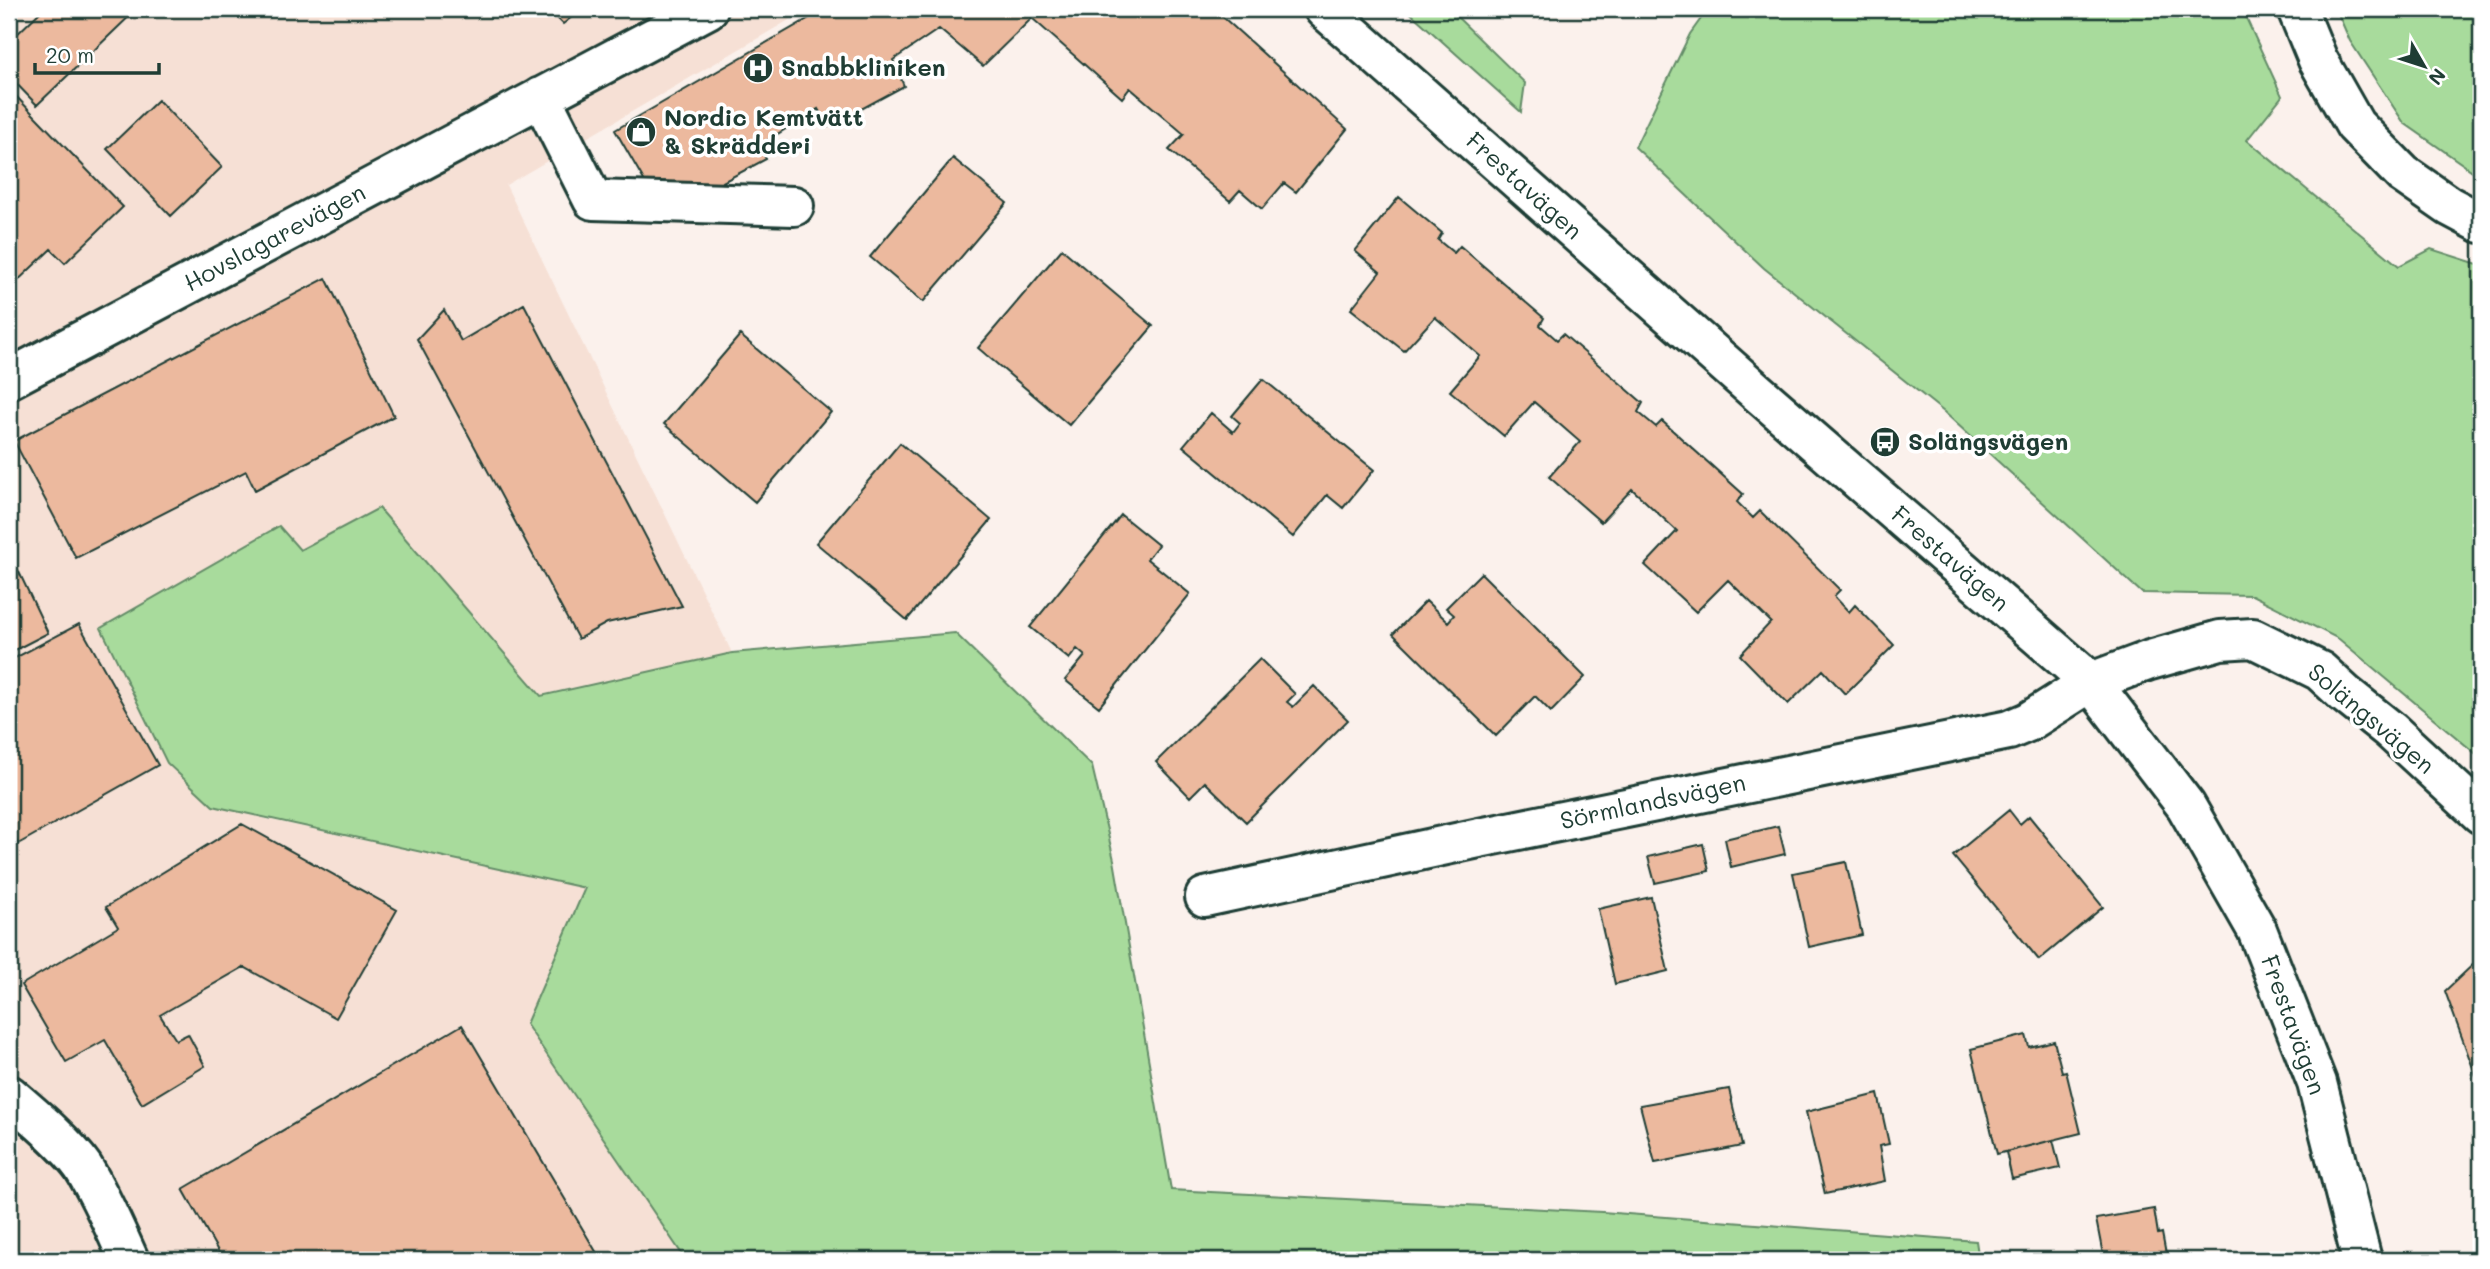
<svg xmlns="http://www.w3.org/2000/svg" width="2490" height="1269" font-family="Mali,sans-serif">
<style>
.built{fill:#f6e0d5}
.green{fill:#a8db9c;stroke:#648c68;stroke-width:2}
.building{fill:#ecb99e;stroke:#1f3d34;stroke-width:2}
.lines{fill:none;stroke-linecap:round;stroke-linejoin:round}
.minor-casing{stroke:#1f3d34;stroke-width:44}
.minor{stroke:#fff;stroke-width:38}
.labels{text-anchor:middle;stroke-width:7;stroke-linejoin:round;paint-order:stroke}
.poi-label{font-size:24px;font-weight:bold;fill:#1f3d34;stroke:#fff;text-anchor:start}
.street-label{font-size:24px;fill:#1f3d34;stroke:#fff}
</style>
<rect width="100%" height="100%" fill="#fbf1ec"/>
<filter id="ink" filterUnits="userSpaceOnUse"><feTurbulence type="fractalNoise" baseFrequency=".0143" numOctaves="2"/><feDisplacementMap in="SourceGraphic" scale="14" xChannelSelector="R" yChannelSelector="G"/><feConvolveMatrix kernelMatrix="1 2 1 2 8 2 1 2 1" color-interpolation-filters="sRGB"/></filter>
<g filter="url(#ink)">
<!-- built -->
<path class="built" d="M9 9H808L506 185 732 653 541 696 379 508 299 551 278 526 262 818 585 888 526 1024 686 1260H9V1072L18 1061 9 1053Z"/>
<!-- green -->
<path class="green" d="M1406 9H1449L1525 83 1521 112Z
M1708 9H2242L2282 96 2247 140 2399 266 2431 249 2481 265V758L2339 639 2252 595 2142 593 1944 412 1764 268 1635 147 1690 34Z
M2336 9H2481V177L2404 123 2350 41Z
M379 508 541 696 732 653 955 633 1092 766 1114 860 1171 1190 1602 1212 1976 1241 1979 1260H686L526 1024 585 888 213 806 167 763 101 628 279 526 300 550Z"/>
<!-- building -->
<path class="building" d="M43 9H137L37 105 9 76V42Z
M548 9H582L563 24Z
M825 9H1214L1347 129 1296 192 1284 183 1262 209 1240 190 1230 201 1169 150 1184 134 1130 88 1122 98 1032 18 983 66 939 29 893 60 904 86 828 127 818 109 760 145 766 159 689 200 679 182 653 196 615 130Z
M9 89 123 207 65 263 51 249 9 289Z
M158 100 222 167 171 216 107 149Z
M953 158 1007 203 923 302 870 257Z
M1399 197 1442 233 1438 240 1454 253 1460 246 1544 318 1540 325 1548 332 1557 340 1563 334 1643 403 1638 412 1656 427 1662 421 1743 494 1737 502 1753 518 1760 511 1840 590 1834 596 1849 612 1855 605 1894 645 1845 694 1823 670 1788 704 1740 655 1771 622 1728 580 1696 612 1645 565 1677 531 1632 489 1601 522 1549 477 1580 442 1534 402 1504 436 1450 391 1480 356 1435 317 1404 351 1351 309 1380 272 1355 251Z
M1062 249 1153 326 1069 425 978 348Z
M326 278 394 416 255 490 246 471 76 558 14 441Z
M524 304 682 606 607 623 578 639 417 339 444 310 461 341Z
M740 335 831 412 755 502 664 424Z
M1263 379 1374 470 1343 508 1327 495 1293 537 1183 446 1211 413 1233 432 1240 423 1232 416Z
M900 443 991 520 907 620 816 543Z
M1121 515 1158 545 1147 559 1190 594 1099 707 1065 680 1085 656 1077 649 1069 659 1030 627Z
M9 551 48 633 9 653Z
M1481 573 1585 677 1551 712 1535 696 1496 736 1393 634 1426 601 1448 622 1454 615 1446 608Z
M79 624 158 765 18 844 9 828V661Z
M1260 659 1295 694 1287 702 1293 707 1314 686 1348 720 1246 822 1205 782 1190 797 1156 762Z
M2009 810 2020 824 2029 816 2103 907 2039 960 1953 856Z
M242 824 397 910 336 1018 244 967 160 1015 176 1040 188 1034 205 1066 142 1104 105 1040 66 1062 21 985 118 927 106 907Z
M1778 826 1785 854 1731 867 1725 839Z
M1703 844 1709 871 1655 883 1648 857Z
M1846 862 1862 935 1809 947 1793 873Z
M1651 897 1668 971 1615 984 1598 909Z
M2481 957V1090L2445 991Z
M462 1025 601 1260H223L183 1189Z
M2026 1035 2029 1047 2054 1041 2062 1072 2066 1071 2081 1133 1997 1154 1971 1049Z
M1729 1089 1742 1146 1655 1163 1640 1105Z
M1878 1094 1889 1144 1879 1146 1885 1181 1825 1194 1806 1112Z
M2053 1140 2060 1168 2012 1179 2006 1152Z
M2154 1209 2158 1234 2162 1233 2167 1260H2104L2096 1219Z"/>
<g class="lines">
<!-- minor casing -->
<g class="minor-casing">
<path id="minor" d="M1324 9 1757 392 2091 682 2186 806 2257 930 2317 1083 2362 1260
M2297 9 2318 60 2355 125 2403 174 2449 206 2481 223
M541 97 593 200 794 206
M9 379 708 9
M1205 897 1479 838 2009 730 2028 722 2091 682 2150 660 2220 640 2253 638 2320 671 2345 694 2390 730 2481 814
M9 1095C31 1114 67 1144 83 1167 101 1196 115 1229 129 1260"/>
</g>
<!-- minor -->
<use href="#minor" class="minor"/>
</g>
</g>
<!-- icons -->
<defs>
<g id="hospital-disc" transform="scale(1.575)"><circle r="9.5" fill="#1f3d34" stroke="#fff"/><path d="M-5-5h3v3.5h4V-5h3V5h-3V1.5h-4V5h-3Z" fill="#fff"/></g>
<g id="shop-disc" transform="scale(1.575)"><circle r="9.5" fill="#1f3d34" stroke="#fff"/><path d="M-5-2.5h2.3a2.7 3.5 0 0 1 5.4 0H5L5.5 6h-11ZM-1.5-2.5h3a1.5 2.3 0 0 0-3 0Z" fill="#fff"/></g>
<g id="bus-disc" transform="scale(1.575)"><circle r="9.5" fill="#1f3d34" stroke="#fff"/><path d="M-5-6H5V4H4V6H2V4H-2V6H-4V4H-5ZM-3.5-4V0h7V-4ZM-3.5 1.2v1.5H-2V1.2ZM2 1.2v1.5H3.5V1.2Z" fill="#fff"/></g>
</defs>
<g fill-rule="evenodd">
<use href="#hospital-disc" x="758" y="68"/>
<use href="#shop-disc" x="641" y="132"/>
<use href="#bus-disc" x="1885" y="442"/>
</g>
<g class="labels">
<!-- poi labels -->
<g class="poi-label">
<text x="781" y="76">Snabbkliniken</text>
<text x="664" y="126">Nordic Kemtvätt<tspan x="664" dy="28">&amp; Skrädderi</tspan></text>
<text x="1908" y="450">Solängsvägen</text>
</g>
<!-- street labels -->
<g class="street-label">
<text transform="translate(1524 186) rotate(42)" y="8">Frestavägen</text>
<text transform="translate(275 238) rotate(-28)" y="8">Hovslagarevägen</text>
<text transform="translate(1950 559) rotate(41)" y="8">Frestavägen</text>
<text transform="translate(2371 719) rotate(40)" y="8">Solängsvägen</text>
<text transform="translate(1653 802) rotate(-12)" y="8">Sörmlandsvägen</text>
<text transform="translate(2293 1025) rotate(70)" y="8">Frestavägen</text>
</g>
</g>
<!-- margin -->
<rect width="2490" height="1269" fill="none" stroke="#fff" stroke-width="35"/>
<rect x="18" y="18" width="2455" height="1234" fill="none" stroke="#1f3d34" stroke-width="2.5" filter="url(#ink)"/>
<!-- north arrow -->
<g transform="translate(2424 66) rotate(129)" stroke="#ffffff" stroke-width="5" paint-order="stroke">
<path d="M0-5L12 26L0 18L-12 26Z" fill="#1f3d34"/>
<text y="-10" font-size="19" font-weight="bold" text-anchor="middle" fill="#1f3d34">N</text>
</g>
<!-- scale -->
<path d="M35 63v10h124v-10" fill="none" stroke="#1f3d34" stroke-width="3.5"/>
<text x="46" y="63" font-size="21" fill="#1f3d34" stroke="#ffffff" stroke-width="5" paint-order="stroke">20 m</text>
</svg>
